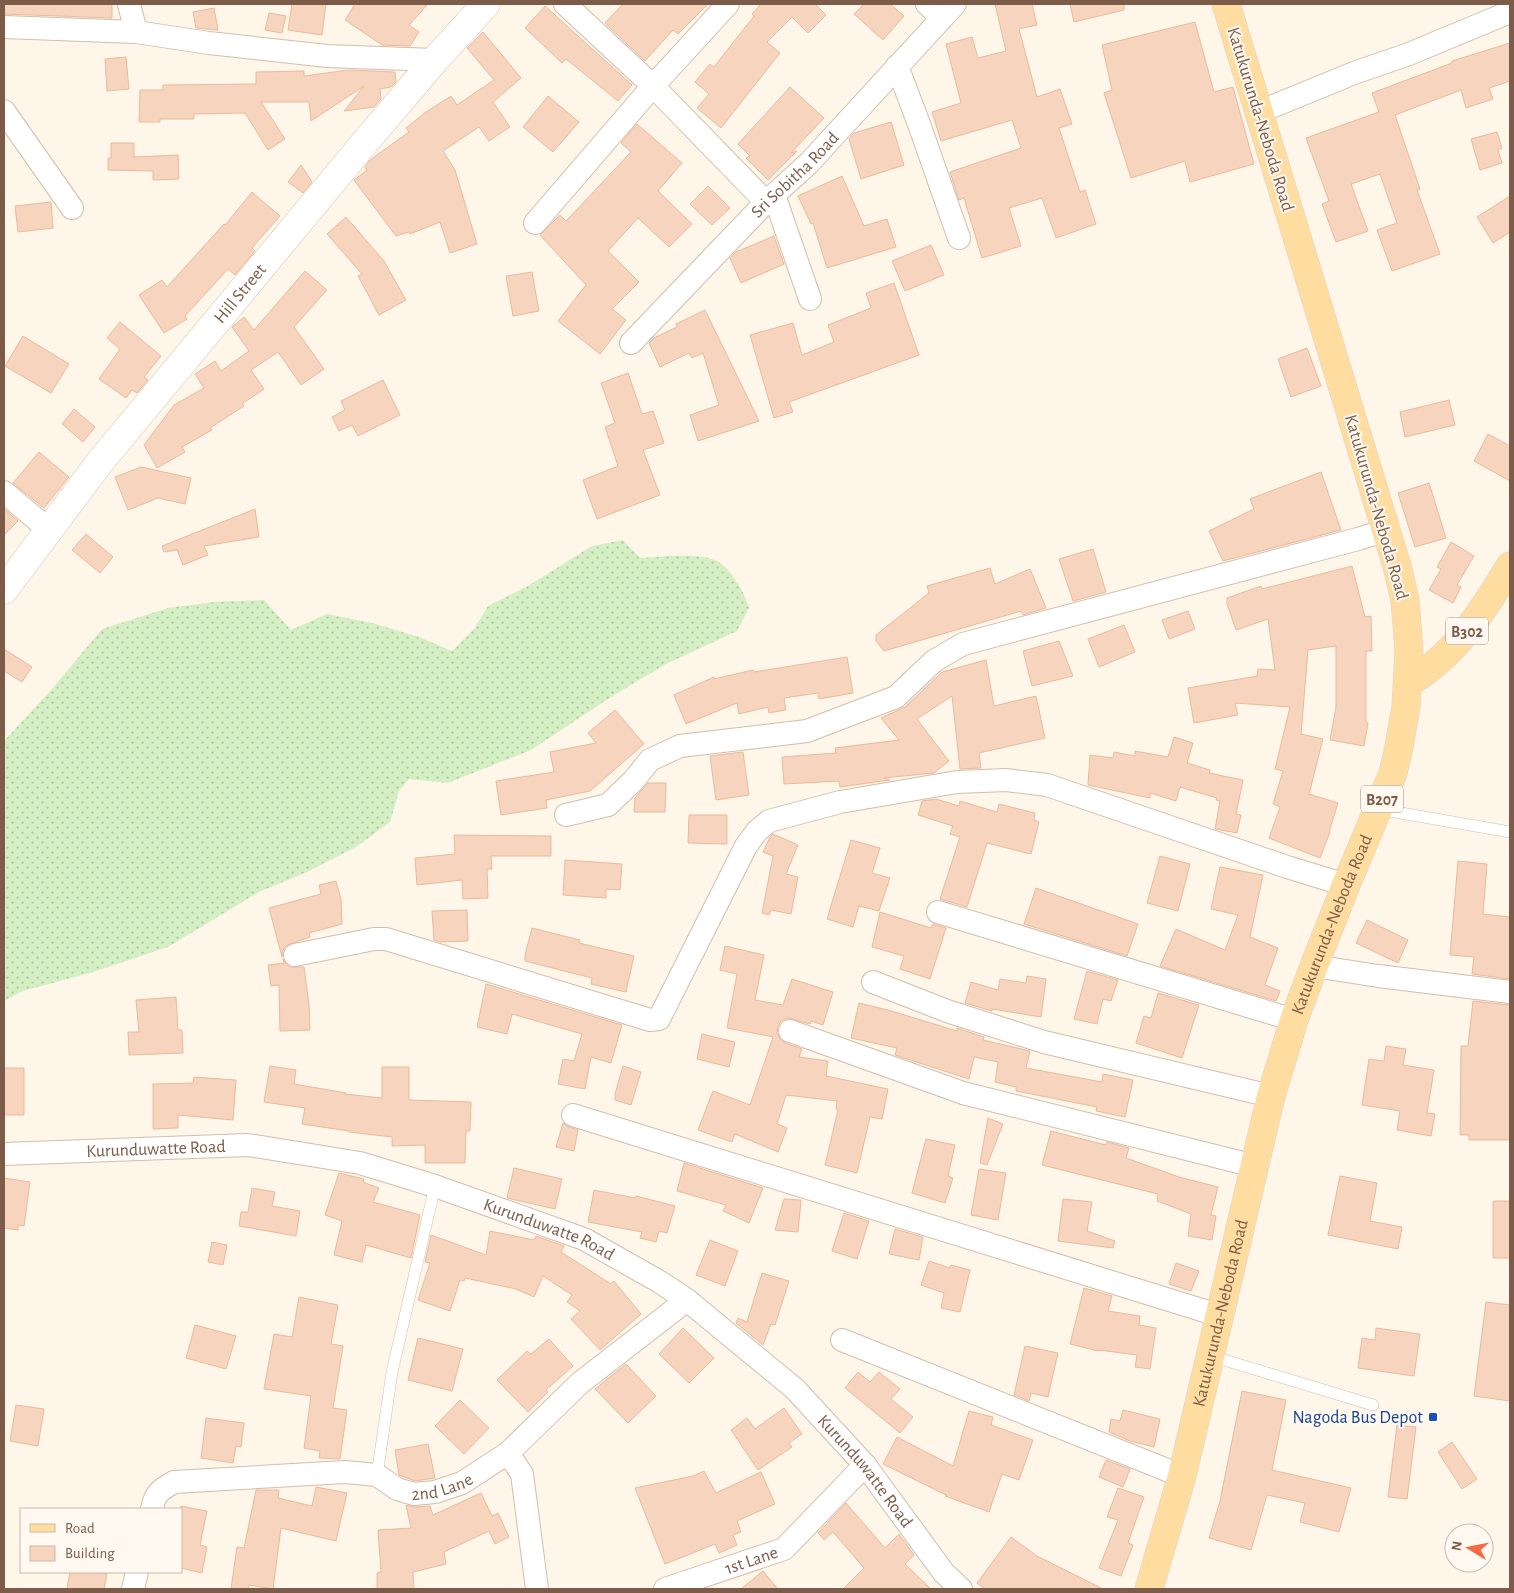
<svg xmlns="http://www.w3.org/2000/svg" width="1514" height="1593" font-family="'Alegreya Sans',sans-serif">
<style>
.grass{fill:url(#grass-dots)}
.building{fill:#f7d4bd;stroke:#ebba9b}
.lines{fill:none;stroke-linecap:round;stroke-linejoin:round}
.lane-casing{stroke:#d3bdac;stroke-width:12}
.street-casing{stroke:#d3bdac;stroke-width:24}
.secondary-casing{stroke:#d9c0ab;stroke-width:29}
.primary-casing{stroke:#ddd4cf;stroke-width:29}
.lane{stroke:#fff;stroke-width:11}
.street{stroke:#fff;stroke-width:22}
.secondary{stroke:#fff;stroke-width:28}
.primary{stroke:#ffdc9f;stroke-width:28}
.transit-dot{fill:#1a4fb4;stroke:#fff9f1;stroke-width:2}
.labels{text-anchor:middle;stroke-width:4;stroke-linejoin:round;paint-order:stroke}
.shield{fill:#fff9f1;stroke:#a38a7b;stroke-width:1}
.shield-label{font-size:16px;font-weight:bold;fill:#7c5b48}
.street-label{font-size:18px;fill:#7c5b48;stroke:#fff9f1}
.transit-label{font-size:18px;fill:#164399;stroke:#fff9f1;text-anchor:end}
</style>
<defs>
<pattern id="grass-dots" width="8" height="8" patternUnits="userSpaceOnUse" patternTransform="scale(1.25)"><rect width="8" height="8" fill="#d5efc4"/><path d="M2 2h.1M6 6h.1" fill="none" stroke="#b2c5a1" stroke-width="1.8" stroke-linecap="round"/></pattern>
</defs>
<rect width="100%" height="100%" fill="#fef6e8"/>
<!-- grass -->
<path class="grass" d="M623 540 640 558C661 557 698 552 717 561 731 568 745 594 749 608L737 631 666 664 611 697 531 750 448 783 409 779 399 791 390 822 356 847 307 872 259 892 168 947 90 973 23 991 4 1001V741L51 690 102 629 168 608 214 602 264 600 291 630 327 614 372 623 419 637 452 651 474 629 488 606 528 586 592 546Z"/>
<!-- building -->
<path class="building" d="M4 4H112V18L4 14Z
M292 4H326L322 35 288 30Z
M355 4H428L409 25 419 32 410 46 382 45 345 20Z
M623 4H708L678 34 673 30 645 61 605 23Z
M761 4H815L826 15 808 33 792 17 767 42 780 53 721 128 697 108 709 94 695 82 710 64 714 67 754 16 752 14Z
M864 4H890L904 16 883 40 854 14Z
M995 4H1032L1037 25 1019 29 1037 97 1060 89 1072 124 1059 128 1080 192 1085 190 1096 224 1056 238 1042 198 1009 208 1021 246 982 258 964 198 959 200 950 172 1021 148 1012 120 941 141 932 112 961 103 946 44 972 37 978 58 1006 51Z
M1070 4H1124V10L1074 22Z
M545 6 632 85 618 101 566 59 562 63 525 28Z
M214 8 218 30 196 28 193 12Z
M269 13 286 16 282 33 265 30Z
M1195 22 1214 92 1233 87 1254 164 1190 182 1185 161 1131 178 1104 93 1112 90 1102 45Z
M483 32 521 78 493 102 510 127 489 141 479 127 443 151 455 170 477 244 450 253 440 222 410 234 409 232 396 236 354 180 367 170 365 167 370 160 409 132 406 128 426 112 451 96 457 105 494 80 467 48Z
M1510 43V81L1489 88 1493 99 1466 108 1461 90 1395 115 1420 189 1417 190 1440 254 1392 271 1377 230 1397 223 1380 174 1351 184 1368 231 1336 242 1322 204 1329 201 1306 138 1379 112 1372 93 1452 63V61Z
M126 57 129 89 107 91 105 59Z
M349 70 395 72 396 82 391 87 380 89 381 99 374 107 344 111 364 86 311 121 309 102H261L285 139 268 150 245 113 194 114V119H160V122H139L140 90H163V85L256 84V72L304 71V76Z
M790 87 824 118 791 153 797 151 768 180 746 158 750 156 738 144Z
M548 96 579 122 553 152 523 127Z
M891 122 904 165 861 179 849 139 854 133Z
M637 124 682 163 658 191 692 224 669 247 638 218 608 251 639 282 612 309 626 320 600 354 558 321 586 285 540 235 560 215 566 221 631 152 621 143Z
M1497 132 1502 148 1498 150 1502 163 1480 170 1471 139Z
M111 143H134V157L178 155 179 179 153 180V171L108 170V158H111Z
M301 165 312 182 303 193 288 182Z
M842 176 864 226 887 219 896 247 827 268 813 223 811 224 798 196Z
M708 186 730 208 712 225 690 204Z
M252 192 280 216 252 248 255 251 235 275 228 269 185 316 187 319 164 333 139 295 162 280 167 287 224 224 225 225Z
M1510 196V232L1493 243 1477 217Z
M51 202 53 228 18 232 15 206Z
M346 217 384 261 406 300 379 315 358 276 362 274 327 234Z
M774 236 784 264 741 283 730 258 736 252Z
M931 245 944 275 905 291 892 261Z
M305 271 327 290 294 327 324 369 301 385 278 352 251 370 264 389 242 404 244 406 210 428 212 430 182 447 185 452 157 468 144 445 174 405 204 388 195 374 215 361 221 371 249 351 232 327 244 317 254 330Z
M532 272 539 311 513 316 506 276Z
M894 283 919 355 789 402 793 412 774 418 750 335 793 323 802 355 834 342 828 325 871 308 866 293Z
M705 310 759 421 698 441 690 415 719 405 703 353 692 358 689 353 660 367 649 343 654 338 677 327 676 324Z
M120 322 161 356 144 377 148 380 137 393 132 390 126 398 99 379 120 349 107 338Z
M23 336 69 364 51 393 5 366Z
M1307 348 1321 386 1291 397 1278 359Z
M628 373 642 414 653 411 664 443 643 450 660 495 597 519 583 480 618 466 605 427 615 423 601 383Z
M383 380 400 415 358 436 352 425 339 431 332 417 345 410 341 401Z
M1449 400 1455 425 1405 437 1400 412Z
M74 409 95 427 83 442 62 424Z
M1488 434 1510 446V481L1474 461Z
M39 452 69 477 44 508 13 483Z
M141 467 191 478 185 504 158 498 128 510 115 477Z
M1321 472 1341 530 1223 561 1209 531 1254 509 1250 499Z
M1429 483 1446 538 1415 547 1398 493Z
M4 509 18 521 4 535Z
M255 509 259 537 204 546 208 555 183 565 177 550 164 552 162 546Z
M86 534 113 557 100 573 72 550Z
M1451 542 1474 556 1457 585 1461 587 1453 603 1429 590 1441 569 1437 567Z
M1093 549 1106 592 1073 601 1059 559Z
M1352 566 1365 617 1371 616 1372 651H1366V722L1368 723 1364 746 1330 740 1336 707V646L1308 650 1301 734 1323 739 1309 794 1338 803 1329 832H1330L1320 858 1269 838 1280 807 1273 804 1283 771 1275 769 1290 707 1235 703 1238 715 1194 723 1188 688 1257 676 1258 669 1275 670 1268 619 1236 630 1227 604V598L1261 586 1262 589Z
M990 568 995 584 1030 569 1046 608 1023 615 1021 611 884 651 876 641V635L929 593 927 586Z
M1188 611 1195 629 1169 639 1162 620Z
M1124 625 1135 652 1099 667 1088 639Z
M1059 641 1073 676 1032 686 1023 651Z
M4 649 32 667 22 682 4 671Z
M847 657 853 693 819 699 818 693 784 698 786 710 769 713 768 707 739 714 737 703 686 724 674 695 714 677V679L753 670 754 672Z
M986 660 994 706 1036 696 1045 738 979 753 981 768 960 769 952 696 917 719 949 761 934 773 884 778 890 780 840 787 839 781 784 784 782 757 836 753 835 748 899 740 881 718 905 707 942 672Z
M615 710 644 744 590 791 546 800 547 808 501 815 496 781 554 772 550 752 596 743 588 733Z
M1174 737 1193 743 1187 763 1210 770 1209 773 1243 780 1236 814 1241 815 1237 833 1215 829 1220 801 1216 800 1217 798 1180 787 1176 801 1150 793V798L1088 785 1090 755 1113 758 1114 752 1135 756V751L1168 757Z
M743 752 749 795 716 800 710 756Z
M648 783H666L665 812H634L635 798Z
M936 799 959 806 960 801 997 812 999 804 1035 813 1034 820 1039 822 1031 854 987 843 967 907 940 899 960 837 950 834 953 826 918 815 922 801Z
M689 815H727V844L688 843Z
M773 834 798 845 786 874 798 877 791 914 771 910 769 915 762 913 773 856 763 852 770 837Z
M454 835 551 836V856H491L492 869H487L488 898 463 899 462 880 417 885 415 858 455 854Z
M851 840 880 848 872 873 890 878 879 911 859 906 853 927 827 919Z
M1160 856 1190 864 1178 911 1147 903Z
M565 860 622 864 620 890 606 889V898L563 895Z
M1458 861 1487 864 1483 914 1510 917V979L1472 974 1474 957 1450 955Z
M1220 867 1263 875 1250 937 1278 948 1265 985 1280 991 1276 1001 1160 966 1176 929 1225 950 1238 915 1211 909Z
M336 881 341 899 342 924 309 933 310 937 287 945 283 950 282 957 269 908 321 894 319 885Z
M1036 888 1138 924 1127 956 1024 924Z
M467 910 468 941 440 942 434 940 432 911Z
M880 912 931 928 933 924 946 928 930 979 900 969 904 956 872 947Z
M1367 920 1408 940 1398 963 1356 943Z
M532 928 580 940 579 943 634 956 626 992 591 984 592 978 525 961V955Z
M725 946 764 955 755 1000 783 1005 792 979 833 992 823 1025 811 1021 810 1024 788 1018 781 1021 778 1026 777 1033 780 1039 785 1043 802 1049 799 1057 828 1061 826 1076 888 1089 882 1119 870 1117 857 1173 825 1165 838 1110 836 1109 837 1101 786 1095 777 1124 787 1128 778 1152 735 1134 732 1142 698 1130 713 1091 750 1105 773 1037 727 1028 737 974 720 970Z
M283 959 286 964 290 967H304L309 1005 310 1030 280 1031 279 985 271 986 268 965 284 963Z
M1087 971 1118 980 1111 1001 1103 999 1097 1024 1074 1019Z
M1027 976 1046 979 1041 1017 992 1009V1011L965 1003 971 982 998 990 1000 979 1026 983Z
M486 984 622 1025 611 1063 591 1057 585 1089 558 1084 563 1059 574 1061 582 1034 512 1014 507 1034 477 1027Z
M1158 993 1199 1005 1182 1058 1136 1043 1144 1016 1151 1018Z
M176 997 178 1030H182L183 1053 129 1055 128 1032H139L136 1000Z
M1473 1001 1510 1005V1140H1469V1135H1460L1461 1046H1468Z
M859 1003 888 1010 957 1031V1028L984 1037 983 1040 1030 1051 1026 1068 1102 1082 1103 1074 1133 1080 1125 1117 1096 1111 1097 1107 1016 1091V1087L995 1082 998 1062 974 1057 969 1079 895 1055 897 1048 851 1038Z
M702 1034 735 1042 729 1067 697 1059Z
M1386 1046 1406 1049 1403 1065 1434 1070 1427 1113 1435 1114 1431 1136 1397 1130 1400 1111 1362 1105 1369 1059 1384 1061Z
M270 1066 296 1070 294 1084 346 1093 345 1094 382 1098V1067H409V1100L471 1102 470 1131H466L465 1163H425V1145L392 1146V1137L349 1132V1131L302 1124 305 1108 264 1102Z
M623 1066 641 1072 631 1105 615 1100V1094Z
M4 1068H24V1115H4Z
M194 1077 236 1080 233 1120 178 1115V1128L153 1129V1084L193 1083Z
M988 1118 1003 1124 987 1165 980 1163Z
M563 1123 569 1127 578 1130 574 1151 556 1147Z
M1051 1131 1106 1145 1107 1142 1129 1148 1126 1158 1179 1177 1218 1187 1211 1215 1216 1216 1212 1240 1188 1236 1191 1214 1157 1201 1158 1194 1042 1165Z
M926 1139 955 1145 948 1176 953 1178 945 1203 912 1193Z
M684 1163 763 1188 749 1223 723 1211 726 1205 677 1191Z
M514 1168 562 1179 555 1209 507 1198Z
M979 1169 1006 1173 998 1220 971 1215Z
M339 1173 364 1179 363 1182 379 1188 373 1202 420 1215 411 1258 366 1245 362 1262 334 1255 342 1221 325 1215Z
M1340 1176 1377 1183 1370 1221 1402 1227 1398 1249 1328 1235Z
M4 1178 30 1182 24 1226 18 1225V1230L4 1228Z
M252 1188 275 1192 272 1206 300 1211 296 1236 239 1226 241 1212H248Z
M594 1190 635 1198 636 1196 675 1206 667 1233 659 1231 656 1242 640 1238 642 1232 588 1222Z
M784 1199 801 1200 798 1232 775 1230Z
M1063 1199 1092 1202 1087 1231 1115 1241 1113 1248 1058 1241Z
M1493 1201H1510V1258H1493Z
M844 1213 869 1221 857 1259 832 1251Z
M895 1229 923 1237 919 1260 889 1254Z
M490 1231 534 1240 536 1236 564 1246 561 1252 611 1284 614 1281 641 1314 600 1350 571 1319 580 1311 567 1302 572 1295 543 1276 534 1297 516 1289 465 1278 464 1281 460 1280 450 1311 418 1300 430 1263 425 1262 431 1235 486 1255Z
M710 1240 738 1251 725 1286 696 1275Z
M212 1242 227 1245 223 1265 208 1262Z
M929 1261 950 1268 951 1265 970 1270 960 1312 941 1308 944 1293 921 1285Z
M1176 1263 1199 1271 1191 1291 1169 1284Z
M762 1273 789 1281 775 1325 771 1324 763 1345 736 1323 738 1318 747 1322Z
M1084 1288 1112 1296 1108 1311 1140 1316 1139 1325 1156 1328 1150 1369 1135 1367 1137 1355 1099 1350 1098 1351 1070 1344Z
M299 1297 338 1305 331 1344 343 1346 333 1408 347 1410 340 1459 319 1458 320 1451 304 1448 311 1396 264 1389 274 1334 292 1337Z
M1486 1302 1510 1305V1401L1474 1396Z
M195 1325 236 1336 226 1369 186 1358Z
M683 1328 714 1358 689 1383 659 1354Z
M1376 1328 1420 1334 1414 1376 1358 1368 1362 1338 1375 1340Z
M418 1338 463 1349 452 1391 408 1380Z
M549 1339 573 1366 546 1390 548 1392 528 1412 497 1380 527 1351 531 1354Z
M1025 1346 1058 1353 1048 1397 1031 1393 1029 1401 1014 1395Z
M626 1364 656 1396 628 1423 595 1389Z
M858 1372 870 1382 879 1372 900 1389 891 1399 913 1417 900 1433 845 1388Z
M1242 1391 1286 1400 1272 1470 1351 1488 1339 1532 1300 1522 1305 1503 1267 1495 1251 1550 1209 1538 1220 1501Z
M460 1400 489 1428 464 1454 435 1426Z
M16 1405 44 1409 38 1446 10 1441Z
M784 1408 802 1434 789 1443 792 1447 758 1470 731 1430 747 1418 755 1429Z
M1123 1410 1160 1419 1154 1447 1130 1441 1109 1432 1111 1419 1120 1421Z
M969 1411 993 1417 991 1425 1033 1440 1019 1480 1002 1474 989 1512 945 1496 946 1495 883 1464 897 1437 953 1466Z
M206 1418 244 1423 241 1447 236 1446 233 1463 201 1458Z
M1397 1425 1416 1427 1407 1499 1388 1497Z
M1452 1442 1477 1479 1462 1489 1438 1452Z
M428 1444 435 1478 415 1481 399 1475 395 1450Z
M1106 1460 1130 1469 1123 1487 1099 1477Z
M704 1471 716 1493 761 1472 775 1504 737 1521 741 1532 733 1535 737 1545 719 1553 715 1544 665 1564 635 1488 693 1476Z
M316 1487 347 1493 336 1541 281 1528 273 1589 249 1585 248 1589H231L237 1547 244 1548 256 1490H279L278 1498 312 1506Z
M1118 1488 1144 1497 1128 1543 1133 1545 1121 1576 1099 1568 1118 1520 1107 1517Z
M481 1493 492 1516 498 1513 509 1537 495 1544 489 1531 444 1552 446 1564 413 1572 414 1589H377V1573L381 1572 378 1530 411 1528 406 1505 415 1507 430 1506 433 1515Z
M846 1503 885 1548 899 1534 914 1555 905 1564 931 1589H843L864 1568 833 1532 824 1540 818 1533Z
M181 1506 207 1511 200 1545 207 1547 202 1573 181 1568Z
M1011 1537 1037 1556 1103 1589H985L977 1583Z
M763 1571 778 1589H741Z
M70 1572H94L107 1574 104 1589H67Z"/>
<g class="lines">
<!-- lane casing -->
<g class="lane-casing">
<path id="lane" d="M1378 809 1510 832
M1211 1356 1373 1405
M377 1475 392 1372 435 1186"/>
</g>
<!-- street casing -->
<g class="street-casing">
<g id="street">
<path d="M129 4 136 32"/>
<path d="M565 4 653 86 766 202"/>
<path d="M927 4 942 18"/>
<path d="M4 27 136 32 209 43 327 56 435 60"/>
<path d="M897 66 919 124 959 238"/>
<path d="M4 111 72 208"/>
<path d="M1259 112 1354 73 1409 54 1510 12"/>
<path d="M774 195 810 299"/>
<path d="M535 223 653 86 728 4"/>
<path id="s1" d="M631 343 766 202 809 163 955 4"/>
<path d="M4 492 48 529"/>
<path d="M566 815 608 805 633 781 650 760 680 746 807 731 896 697 934 661 963 644 1358 539 1387 530"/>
<path d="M938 912 1294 1020"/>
<path d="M295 955 374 939H386L650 1020 659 1019 746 846 757 831 769 821 840 802 957 782 1006 780 1047 785 1287 867 1346 885"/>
<path d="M1314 966 1378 976 1510 992"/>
<path d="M873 982 947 1011 1044 1042 1271 1096"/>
<path d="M790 1031 963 1093 1255 1166"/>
<path d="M573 1115 1221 1316"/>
<path id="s2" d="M4 1154 248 1145 360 1163 435 1186 584 1239 660 1282 687 1300 795 1389 865 1465 944 1573 961 1589"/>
<path d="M842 1340 1182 1476"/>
<path d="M508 1453 522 1474 537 1589"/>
<path id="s3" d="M152 1509C155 1493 160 1490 174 1482L345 1472 377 1475 397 1489 414 1494 435 1492 462 1483 508 1453 580 1383 687 1300"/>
<path d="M133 1589 137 1572"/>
<path id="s4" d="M665 1589 784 1549 865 1465"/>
</g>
</g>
<!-- secondary casing -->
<g class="secondary-casing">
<g id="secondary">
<path id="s5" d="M4 590 100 462 366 141 435 60 486 4"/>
</g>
</g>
<!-- primary casing -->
<g class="primary-casing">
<g id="primary">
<path d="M1408 683C1455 656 1483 611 1510 566"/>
<path id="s6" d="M1149 1589 1182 1476 1271 1096 1294 1020 1314 966 1346 885 1393 773 1398 752 1406 707 1409 650 1405 600 1397 566 1226 4"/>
</g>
</g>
<!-- lane -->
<use href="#lane" class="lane"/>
<!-- street -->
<use href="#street" class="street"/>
<!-- secondary -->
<use href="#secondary" class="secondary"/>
<!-- primary -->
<use href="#primary" class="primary"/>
</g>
<!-- markers -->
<rect class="transit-dot" x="1428" y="1412" width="10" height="10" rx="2.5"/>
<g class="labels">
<!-- shield labels -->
<g class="shield">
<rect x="1446" y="617.5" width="42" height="27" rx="4"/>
<rect x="1361" y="785.5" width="42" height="27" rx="4"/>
</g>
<g class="shield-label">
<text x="1467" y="637">B302</text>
<text x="1382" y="805">B207</text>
</g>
<!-- street labels -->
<g class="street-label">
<text transform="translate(1261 119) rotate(73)" y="6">Katukurunda-Neboda Road</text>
<text dy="6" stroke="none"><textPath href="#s1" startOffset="235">Sri Sobitha Road</textPath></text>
<text dy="6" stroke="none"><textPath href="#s5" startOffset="379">Hill Street</textPath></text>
<text transform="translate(1377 507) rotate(74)" y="6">Katukurunda-Neboda Road</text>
<text dy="6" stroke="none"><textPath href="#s6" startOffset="690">Katukurunda-Neboda Road</textPath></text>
<text dy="6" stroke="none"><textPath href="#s2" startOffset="152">Kurunduwatte Road</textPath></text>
<text dy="6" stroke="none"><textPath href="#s2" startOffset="558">Kurunduwatte Road</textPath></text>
<text dy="6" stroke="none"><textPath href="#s6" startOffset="285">Katukurunda-Neboda Road</textPath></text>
<text dy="6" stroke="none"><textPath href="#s2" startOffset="962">Kurunduwatte Road</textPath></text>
<text dy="6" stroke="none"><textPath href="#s3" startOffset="311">2nd Lane</textPath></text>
<text dy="6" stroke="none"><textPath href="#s4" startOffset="91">1st Lane</textPath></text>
</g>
<!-- transit labels -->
<g class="transit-label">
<text x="1423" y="1423">Nagoda Bus Depot</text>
</g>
</g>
<!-- border -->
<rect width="1514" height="1593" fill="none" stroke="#7c5b48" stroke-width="10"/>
<!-- legend -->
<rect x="20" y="1508" width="162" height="65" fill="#fff9f1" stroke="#cbbaad"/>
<rect x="30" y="1524" width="25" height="8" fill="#ffdc9f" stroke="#cbbaad"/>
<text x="65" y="1533" font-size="15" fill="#7c5b48">Road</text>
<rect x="30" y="1546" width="25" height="15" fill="#f7d4bd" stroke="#cbbaad"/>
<text x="65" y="1558" font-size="15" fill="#7c5b48">Building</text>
<!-- north arrow -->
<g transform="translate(1469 1548) rotate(280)"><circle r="24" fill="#fff9f1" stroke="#cbbaad"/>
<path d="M0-4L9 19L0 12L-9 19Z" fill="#f46a42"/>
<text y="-8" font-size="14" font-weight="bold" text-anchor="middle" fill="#7c5b48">N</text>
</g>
</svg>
